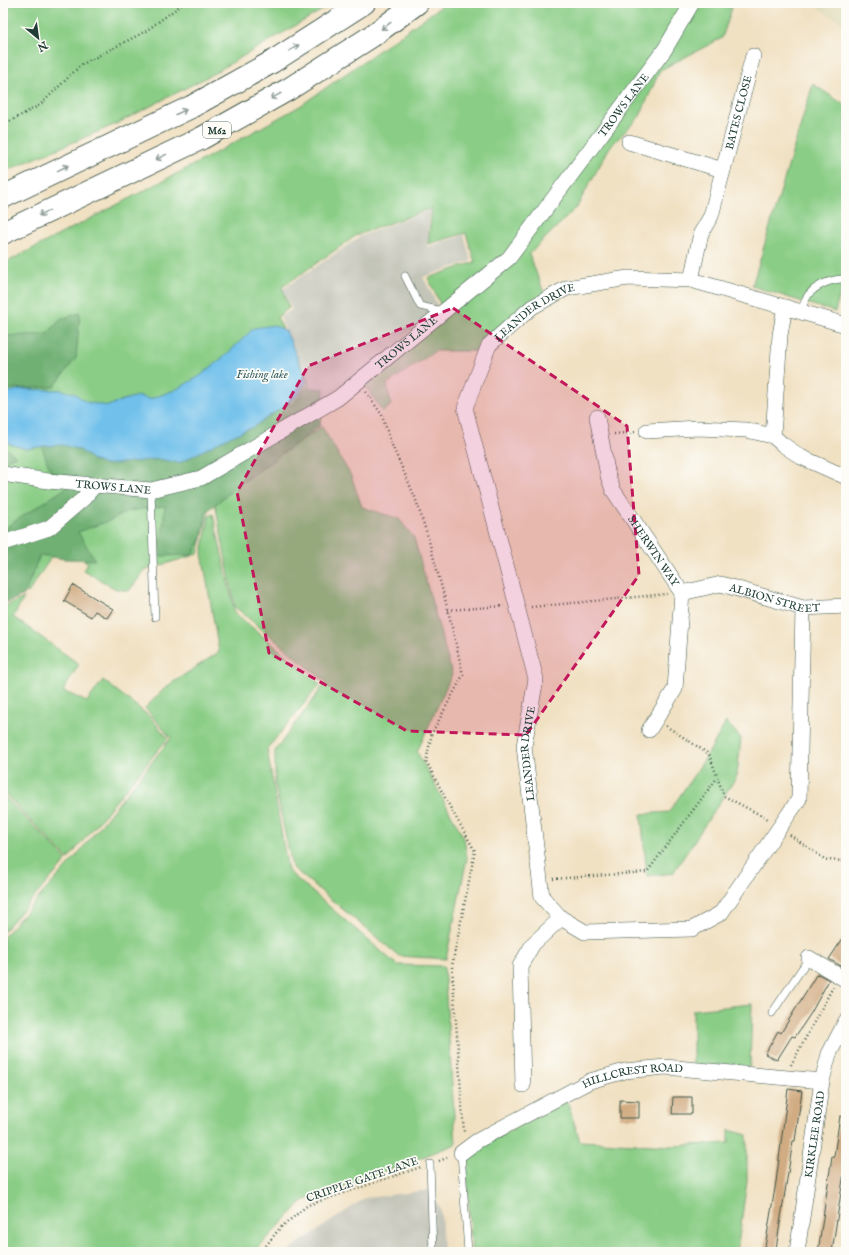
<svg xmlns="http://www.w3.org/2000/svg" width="849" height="1255" font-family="'IM FELL English',serif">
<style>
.built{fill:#e0dcbb}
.industrial{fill:#c4c5b9}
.green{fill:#8acd86;stroke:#54855d}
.forest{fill:#6fb073;stroke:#477654}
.water{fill:#70c0eb;stroke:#487e90}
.building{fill:#d1ac83}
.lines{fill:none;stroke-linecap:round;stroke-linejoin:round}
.lane-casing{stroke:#3e5649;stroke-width:8}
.street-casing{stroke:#3e5649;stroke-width:16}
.highway-casing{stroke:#3e5649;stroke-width:24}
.path{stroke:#3e5649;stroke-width:2.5;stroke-dasharray:1 3;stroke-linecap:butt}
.lane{stroke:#fff;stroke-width:7}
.street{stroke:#fff;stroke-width:15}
.highway{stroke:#fff;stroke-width:22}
.oneway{stroke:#8f9e9a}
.marked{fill:#c2185b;fill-opacity:0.2;stroke:#c2185b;stroke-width:3;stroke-dasharray:8 5;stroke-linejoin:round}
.labels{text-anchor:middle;stroke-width:3.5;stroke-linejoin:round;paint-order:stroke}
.shield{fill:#fdfcf7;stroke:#62766e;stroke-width:1}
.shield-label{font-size:10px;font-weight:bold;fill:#1f3d34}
.street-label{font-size:11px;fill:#1f3d34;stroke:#fdfcf7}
.water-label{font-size:12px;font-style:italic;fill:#335e62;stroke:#fdfcf7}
</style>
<rect width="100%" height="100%" fill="#fdfcf7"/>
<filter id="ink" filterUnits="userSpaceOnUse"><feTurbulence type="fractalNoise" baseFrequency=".025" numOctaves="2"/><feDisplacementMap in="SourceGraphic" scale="8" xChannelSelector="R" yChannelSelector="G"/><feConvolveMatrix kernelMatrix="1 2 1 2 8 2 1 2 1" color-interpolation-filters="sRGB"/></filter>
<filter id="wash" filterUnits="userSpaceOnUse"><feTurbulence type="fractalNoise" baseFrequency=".012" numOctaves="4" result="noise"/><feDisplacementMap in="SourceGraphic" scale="16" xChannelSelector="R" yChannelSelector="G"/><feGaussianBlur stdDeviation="0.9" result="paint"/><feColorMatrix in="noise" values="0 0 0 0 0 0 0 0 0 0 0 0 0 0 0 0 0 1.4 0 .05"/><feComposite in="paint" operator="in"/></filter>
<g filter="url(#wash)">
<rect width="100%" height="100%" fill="#f1e1c3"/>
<!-- built -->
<path class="built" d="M811 3H846V26Z"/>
<!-- industrial -->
<path class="industrial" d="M430 210 427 247 464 235 471 261 423 277 438 306 379 361 316 406 280 317 292 310 283 289 361 236Z
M430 1190 441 1210 443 1252H286L365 1198Z"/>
<!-- green -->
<path class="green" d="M3 3H333L324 9 209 76 116 124 3 172Z
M446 3H715L732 8 722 38 660 70 640 116 610 147 576 208 529 254 544 293 477 351H435L387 384 391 405 383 412 362 381 441 306 428 278 475 262 466 233 428 244 432 208 357 235 282 287 289 308 277 317 309 382 311 402 213 494 198 554 145 570 129 591 116 589 83 570 88 563 61 542 28 593 3 573V264L199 162 300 106Z
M813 84 846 106V272L835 312 752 286Z
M322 427 351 476 362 507 399 519 414 538 452 674 417 752 464 838 467 858 446 959 399 956 292 867 275 784V751L326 682 235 607 214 498Z
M213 514 235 613 320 684 267 749 288 871 397 965 444 966 456 1144 402 1165 303 1201 254 1252H3V937L73 860 171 738 145 708 166 687 219 652 202 553 209 516Z
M24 598 13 617 79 664 63 691 87 702 103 680 149 716 168 738 68 859 3 792V607Z
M726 722 741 738 737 776 673 873 647 876 641 814 669 812 708 754Z
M3 795 67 860 3 932Z
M752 1004 750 1066 744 1069 693 1065V1010Z
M567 1101 580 1141 672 1146 729 1143V1130L747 1135V1181L737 1252H472L466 1159 487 1142Z"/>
<!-- forest -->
<path class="forest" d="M80 313 76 358 54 387 3 389V336L47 334 61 319Z
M313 388 324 389 320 426 239 485 206 512 202 538 192 555 160 556 165 506 128 511 111 520 78 532 95 560 65 559 40 555 24 595 3 604V534L9 525 63 490 76 476 51 473 42 447 57 438 93 457 276 399 293 405 305 389Z
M3 446 16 456 3 461Z"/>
<!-- water -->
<path class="water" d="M274 325 286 331 307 381 299 394 283 407 253 427 225 439 179 463 159 459 104 465 93 460 80 450 63 445 45 446 26 449 10 444 3 438V393L22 389 61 390 74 393 86 402 108 406 123 400 138 396 150 399 175 390 200 376 227 354 254 328Z"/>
<g id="blocks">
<!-- building -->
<path class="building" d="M73 585 113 609 107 618 95 611 91 617 64 601Z
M846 934V958L841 966 829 959Z
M818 974 829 980 811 1013 795 1037 792 1036 777 1060 765 1054 778 1031 781 1033 816 975 818 976Z
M788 1089 802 1091 795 1141H793L776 1249 765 1247 776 1182Z
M673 1097H692V1114H672Z
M620 1100 639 1101V1118H620Z
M840 1116 846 1117V1159L832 1252H818L832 1156H834Z"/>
</g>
</g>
<g filter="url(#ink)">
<use href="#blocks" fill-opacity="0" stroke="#3e5649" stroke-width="1"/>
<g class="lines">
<!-- lane casing -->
<g class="lane-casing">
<path id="lane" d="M405 276 420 306 442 311
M801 311C803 306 805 299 809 294 817 285 833 278 846 279
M151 490 155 617
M772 1013 809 958
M461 1153 468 1252
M430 1164 433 1252"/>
</g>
<!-- street casing -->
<g class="street-casing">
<g id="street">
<path d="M629 142 723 170"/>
<path id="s1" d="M691 280 701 233 711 216 753 56"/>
<path id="s2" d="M597 417 608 476 613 490 682 593 675 689 649 730"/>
<path d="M647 431 697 428 746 430 773 436 782 444 801 457 846 477"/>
<path d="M773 436 780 335 785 307"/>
<path id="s3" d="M3 474 48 481 151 490 201 478 338 398 509 258 665 49 692 3"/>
<path d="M3 543 49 528 83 499 95 485"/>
<path id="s4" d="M682 593 721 584 803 608 846 606"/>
<path id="s5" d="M803 608 799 799 721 913 692 929 585 932 561 918 542 897 524 746 536 679 465 408 489 345 532 307 567 288 628 278 691 280 846 325"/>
<path d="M809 958 846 980"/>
<path d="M523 1085 520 966 533 944 561 918"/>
<path id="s6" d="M461 1153 477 1141 590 1081 625 1071 665 1067 822 1081"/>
<path id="s7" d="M797 1252 822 1081 829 1054 846 1021"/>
</g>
</g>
<!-- highway casing -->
<g class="highway-casing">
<path id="highway" d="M3 197 191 107 272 62 364 3
M3 233 202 138 289 89 372 36 417 3"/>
</g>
<!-- path -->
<path class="path" d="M3 125 40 105 81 65 146 31 184 3
M366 392 382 415 391 443 415 497 427 534 448 610 463 675 432 733 426 761 450 807 475 851 452 966 464 1133
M614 434 635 432
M531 607 667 594
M448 610 504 606
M666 726 709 754 724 796 770 820
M790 835 826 860 846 861
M553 879 647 872 717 778
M791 1065 833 987
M439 1161 449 1157
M261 1252 280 1228 308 1205 421 1167"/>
<!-- lane -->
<use href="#lane" class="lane"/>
<!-- street -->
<use href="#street" class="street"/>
<!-- highway -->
<use href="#highway" class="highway"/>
</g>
<!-- one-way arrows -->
<defs><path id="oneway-shaft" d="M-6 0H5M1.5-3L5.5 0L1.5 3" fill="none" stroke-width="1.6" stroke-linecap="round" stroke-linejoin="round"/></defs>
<g class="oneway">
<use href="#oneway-shaft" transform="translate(386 26) rotate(144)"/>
<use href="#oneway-shaft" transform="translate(294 48) rotate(-32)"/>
<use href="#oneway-shaft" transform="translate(276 96) rotate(151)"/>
<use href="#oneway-shaft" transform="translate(181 112) rotate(-25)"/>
<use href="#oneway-shaft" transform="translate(161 157) rotate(154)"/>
<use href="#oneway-shaft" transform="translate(63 168) rotate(-26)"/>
<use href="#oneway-shaft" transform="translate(44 213) rotate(154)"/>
</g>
</g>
<!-- marked area -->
<path class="marked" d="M453 308 627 426 639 575 526 735 407 731 269 653 237 492 308 366Z"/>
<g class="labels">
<!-- shield labels -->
<rect class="shield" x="203" y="122" width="28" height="16" rx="3"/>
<g class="shield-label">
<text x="217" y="134">M62</text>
</g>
<!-- street labels -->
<g class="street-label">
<text dy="4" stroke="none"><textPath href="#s3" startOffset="771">TROWS LANE</textPath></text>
<text dy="4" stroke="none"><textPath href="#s1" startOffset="175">BATES CLOSE</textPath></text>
<text dy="4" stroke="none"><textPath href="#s5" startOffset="1150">LEANDER DRIVE</textPath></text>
<text dy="4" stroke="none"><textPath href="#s3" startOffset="447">TROWS LANE</textPath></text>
<text dy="4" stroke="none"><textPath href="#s3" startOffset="111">TROWS LANE</textPath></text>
<text dy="4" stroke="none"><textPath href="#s2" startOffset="148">SHERWIN WAY</textPath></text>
<text dy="4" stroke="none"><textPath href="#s4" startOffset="96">ALBION STREET</textPath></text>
<text dy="4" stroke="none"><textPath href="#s5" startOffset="670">LEANDER DRIVE</textPath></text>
<text dy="4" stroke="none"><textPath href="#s6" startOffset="191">HILLCREST ROAD</textPath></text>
<text dy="4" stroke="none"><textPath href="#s7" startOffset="119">KIRKLEE ROAD</textPath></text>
<text transform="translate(362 1179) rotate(-19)" y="4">CRIPPLE GATE LANE</text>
</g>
<!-- water labels -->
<g class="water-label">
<text x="262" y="378">Fishing lake</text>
</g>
</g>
<!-- margin -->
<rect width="849" height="1255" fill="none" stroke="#fdfcf7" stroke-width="16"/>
<!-- north arrow -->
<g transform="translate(38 38) rotate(151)" stroke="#fdfcf7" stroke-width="3" paint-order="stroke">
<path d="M0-3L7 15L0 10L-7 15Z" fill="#1f3d34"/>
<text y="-6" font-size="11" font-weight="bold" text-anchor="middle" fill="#1f3d34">N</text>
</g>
</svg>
